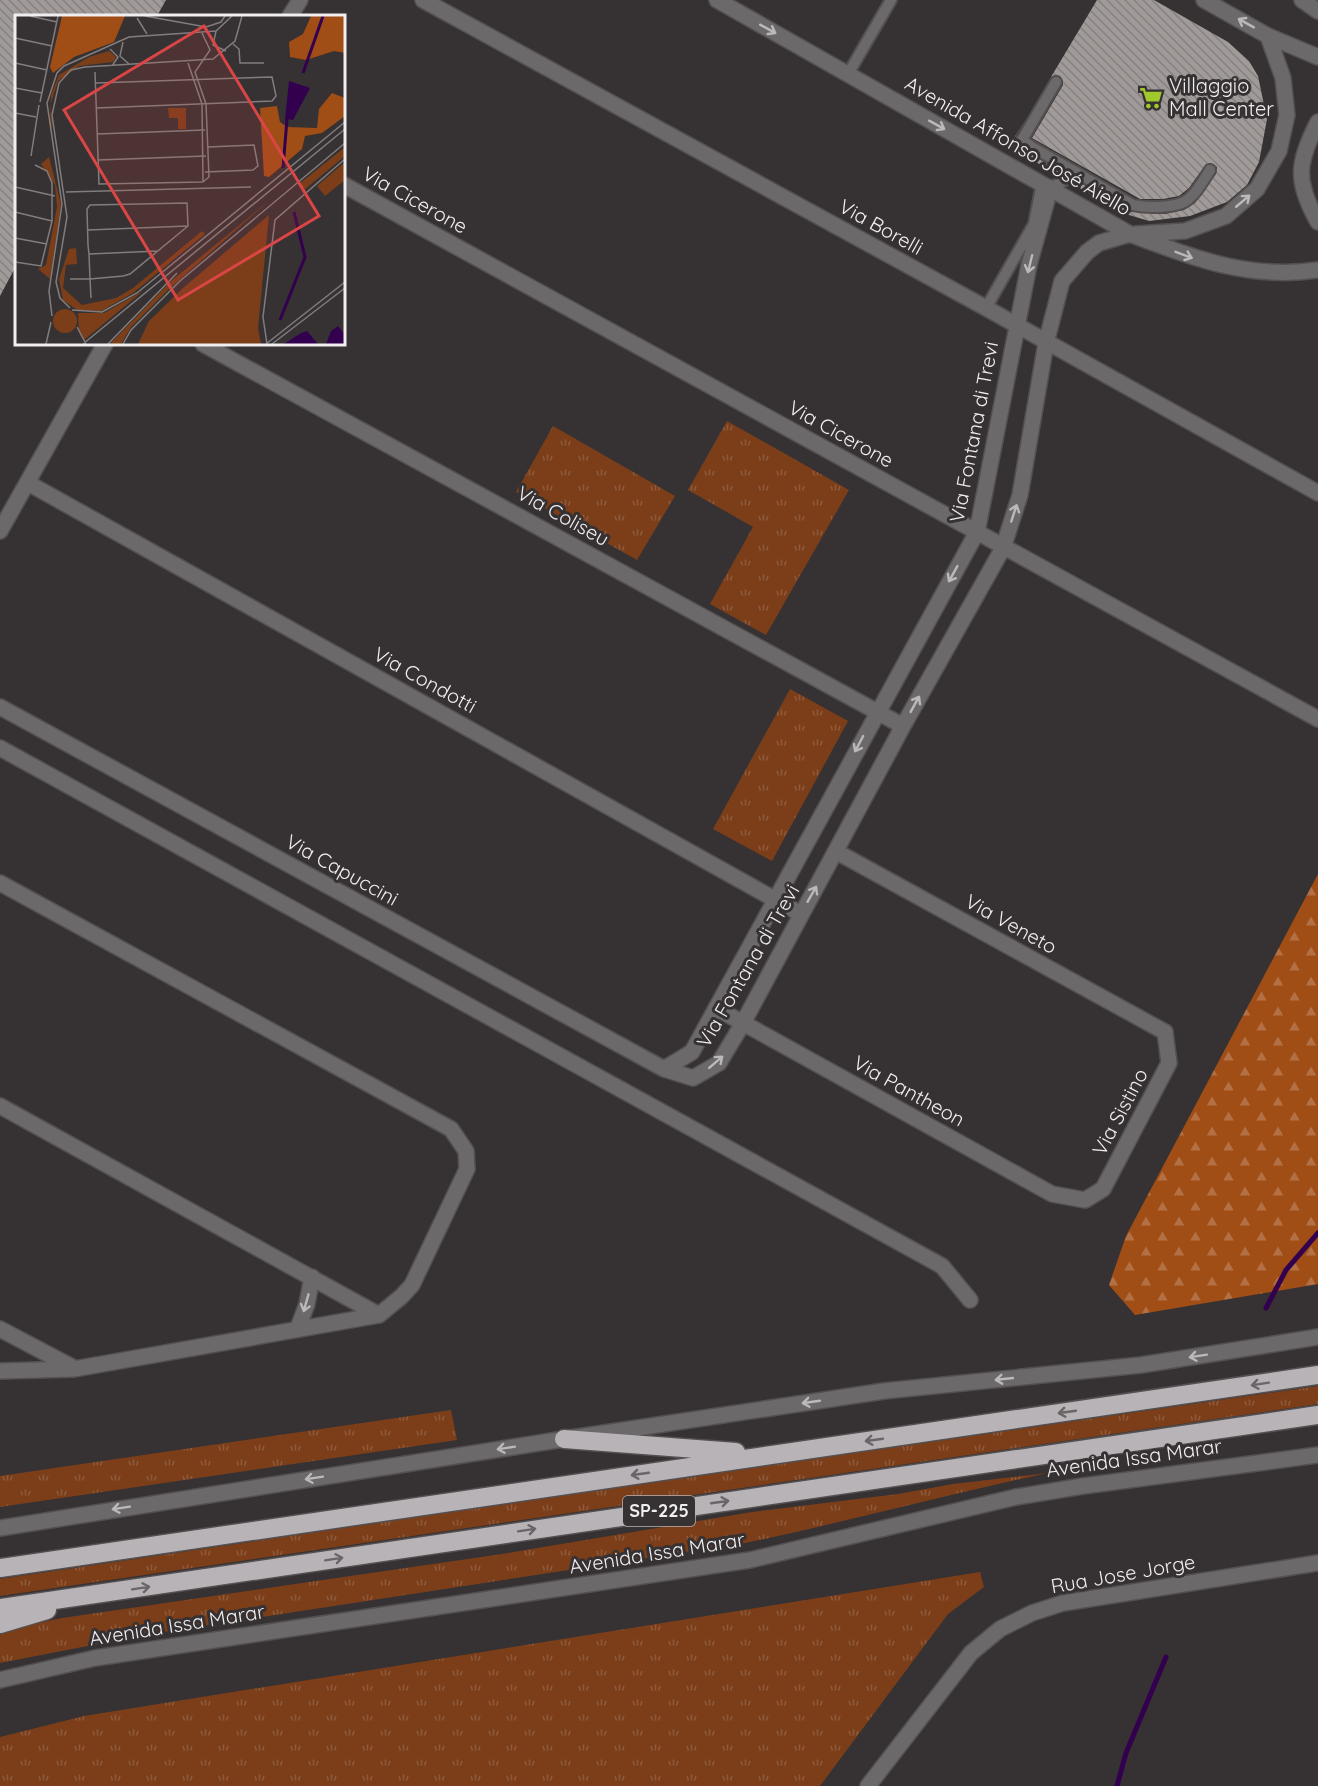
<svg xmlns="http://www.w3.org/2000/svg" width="1318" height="1786" font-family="Quicksand,sans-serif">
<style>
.grass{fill:url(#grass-tufts)}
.forest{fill:url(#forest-firs)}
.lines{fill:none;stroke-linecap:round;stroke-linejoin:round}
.stream{stroke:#33004f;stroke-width:5}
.building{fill:url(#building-back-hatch)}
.service-casing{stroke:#544f50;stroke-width:14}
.minor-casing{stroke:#544f50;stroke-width:18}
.tertiary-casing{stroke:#544f50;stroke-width:18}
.motorway-casing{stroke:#544f50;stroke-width:21}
.service{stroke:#6b696a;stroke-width:10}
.minor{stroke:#6b696a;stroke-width:15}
.tertiary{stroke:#6b696a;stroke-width:15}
.motorway{stroke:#b8b3b6;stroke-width:18}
.oneway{stroke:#bbb9ba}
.oneway2{stroke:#6a6567}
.labels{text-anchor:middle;stroke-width:6;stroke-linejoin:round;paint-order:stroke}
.shield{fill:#363132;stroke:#b9b5b6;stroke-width:1.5}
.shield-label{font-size:18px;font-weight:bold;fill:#f1eeef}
.poi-label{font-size:20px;fill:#f1eeef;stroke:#363132;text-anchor:start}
.street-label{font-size:20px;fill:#f1eeef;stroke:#363132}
.inset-river{fill:none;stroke:#33004f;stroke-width:3}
.inset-road{fill:none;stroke:#817d7e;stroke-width:1.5}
.view{fill:#da4646;fill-opacity:0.15;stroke:#da4646;stroke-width:3}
.inset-edge{fill:none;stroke:#f1eeef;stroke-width:3}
</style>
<defs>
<pattern id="grass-tufts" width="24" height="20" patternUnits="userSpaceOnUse" patternTransform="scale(1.5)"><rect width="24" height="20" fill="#7b3e19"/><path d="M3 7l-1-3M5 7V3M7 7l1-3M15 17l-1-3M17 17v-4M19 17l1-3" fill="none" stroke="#8e5a3b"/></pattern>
<pattern id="forest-firs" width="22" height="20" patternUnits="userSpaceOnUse" patternTransform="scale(1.5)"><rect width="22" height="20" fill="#a14d16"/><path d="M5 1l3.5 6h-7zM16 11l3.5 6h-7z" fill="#b37044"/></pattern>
<pattern id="building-back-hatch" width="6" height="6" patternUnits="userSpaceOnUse" patternTransform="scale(1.5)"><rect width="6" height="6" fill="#a09a99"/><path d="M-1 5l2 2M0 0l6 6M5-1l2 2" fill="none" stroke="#868181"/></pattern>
</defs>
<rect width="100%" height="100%" fill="#363132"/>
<!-- grass -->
<path class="grass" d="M727 421 849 490 766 635 710 604 753 527 688 490Z
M553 426 675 496 637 560 516 492Z
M790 689 848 721 772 861 713 829Z
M1318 1386V1404L0 1596V1579L665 1480Z
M451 1410 457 1440 0 1507V1476Z
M1048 1473C947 1494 847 1522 745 1543L144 1635 0 1663V1631L62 1618 502 1554 752 1512 898 1494 953 1484Z
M980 1572 984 1587 948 1614 820 1786H0V1737L84 1716Z"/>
<!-- forest -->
<path class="forest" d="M1318 874V1284L1135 1315 1109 1285 1126 1236Z"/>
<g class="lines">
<!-- stream -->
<path class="stream" d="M1266 1308 1286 1270 1318 1233
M1117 1786 1126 1753 1166 1657"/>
</g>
<!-- building -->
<path class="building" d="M0 0H166L157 16H16V266L0 296Z
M1097 0H1154L1228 42 1249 61 1258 76 1267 119 1259 162 1247 185 1227 202 1190 216 1149 221 1119 212 1073 184 1077 181 1131 212 1165 214 1184 210 1195 203 1216 174 1217 167 1211 163 1206 164 1189 188 1179 196 1163 199H1140L1032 138 1063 85V81L1060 76 1055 75 1051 77Z
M1027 117 1015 137 1016 144 1062 174 1058 175 1009 146Z"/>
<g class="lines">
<!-- service casing -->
<g class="service-casing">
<path id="service" d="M848 74 891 0
M1056 82 1022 140 1032 147 1133 205C1147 208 1168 208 1182 203 1194 198 1203 181 1210 170
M1049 188 1066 180 1076 172
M986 308 1034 224 1042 183"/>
</g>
<!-- minor casing -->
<g class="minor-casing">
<path id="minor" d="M423 0 986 308 1318 493
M1302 0 1318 11
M290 16 300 0
M344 185 1318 719
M203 344 903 726
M28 483 801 914
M0 531 105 344
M0 707 664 1069 693 1078 719 1063 743 1023 903 726 1003 548 1020 495 1046 343 1062 281 1087 252 1099 243 1130 234
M0 748 942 1266 970 1300
M0 883 451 1129 466 1151 467 1169 412 1285 402 1296 379 1315 74 1369 0 1371
M716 1008 1052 1194 1085 1200 1103 1189 1169 1063 1165 1032 837 852
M664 1069 692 1052 977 532 1029 265 1047 200 1048 187
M0 1106 379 1315
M298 1328 307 1304 312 1277
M0 1329 72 1367
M868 1786 971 1653 1000 1629 1032 1613 1063 1603 1318 1563"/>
</g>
<!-- tertiary casing -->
<g class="tertiary-casing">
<path id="tertiary" d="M717 0 1130 234C1192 258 1250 280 1318 270
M1204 0 1268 36 1318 57
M1318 122C1297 162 1295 182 1318 222
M1136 234 1185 231 1226 216 1257 189 1279 151 1287 115 1283 78 1268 36
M0 1528 564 1439 884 1391 1141 1365 1318 1337
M0 1680 95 1658 750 1560 1016 1497 1083 1486 1318 1455"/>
</g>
<!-- motorway casing -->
<g class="motorway-casing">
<path id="motorway" d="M564 1439 736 1452
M0 1568 1318 1375
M0 1608 1318 1415
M0 1624 47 1610"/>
</g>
<!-- service -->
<use href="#service" class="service"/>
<!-- minor -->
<use href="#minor" class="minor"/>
<!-- tertiary -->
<use href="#tertiary" class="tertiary"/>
<!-- motorway -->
<use href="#motorway" class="motorway"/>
</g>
<!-- one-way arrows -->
<defs><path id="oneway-shaft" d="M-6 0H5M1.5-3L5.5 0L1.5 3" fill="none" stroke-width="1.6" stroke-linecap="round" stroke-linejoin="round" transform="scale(1.5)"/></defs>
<g class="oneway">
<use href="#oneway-shaft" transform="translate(1246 23) rotate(-151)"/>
<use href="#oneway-shaft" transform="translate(768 29) rotate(29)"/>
<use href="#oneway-shaft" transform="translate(937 125) rotate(29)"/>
<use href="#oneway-shaft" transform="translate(1243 201) rotate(-40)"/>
<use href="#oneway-shaft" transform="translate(1184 255) rotate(21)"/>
<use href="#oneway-shaft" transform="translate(1030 264) rotate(104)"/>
<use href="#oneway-shaft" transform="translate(1014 513) rotate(-72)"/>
<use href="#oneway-shaft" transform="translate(953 574) rotate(119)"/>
<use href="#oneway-shaft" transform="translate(915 704) rotate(-61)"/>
<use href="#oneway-shaft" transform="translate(859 744) rotate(118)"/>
<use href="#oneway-shaft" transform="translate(812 894) rotate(-60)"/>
<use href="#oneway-shaft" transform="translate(716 1062) rotate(-41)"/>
<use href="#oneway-shaft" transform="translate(306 1303) rotate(106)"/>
<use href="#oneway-shaft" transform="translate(1198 1356) rotate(171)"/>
<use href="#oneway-shaft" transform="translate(1004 1379) rotate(174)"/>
<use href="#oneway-shaft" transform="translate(811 1402) rotate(172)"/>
<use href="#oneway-shaft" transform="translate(506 1448) rotate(171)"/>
<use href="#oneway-shaft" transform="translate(314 1478) rotate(171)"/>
<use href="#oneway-shaft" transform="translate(121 1508) rotate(171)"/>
</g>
<g class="oneway2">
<use href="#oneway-shaft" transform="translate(1260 1384) rotate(171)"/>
<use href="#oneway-shaft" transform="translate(1067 1412) rotate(172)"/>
<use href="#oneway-shaft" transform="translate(874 1440) rotate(172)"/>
<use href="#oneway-shaft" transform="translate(640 1474) rotate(172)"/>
<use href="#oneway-shaft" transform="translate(720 1502) rotate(-8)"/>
<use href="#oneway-shaft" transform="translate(527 1530) rotate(-9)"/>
<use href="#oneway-shaft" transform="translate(334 1559) rotate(-9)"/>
<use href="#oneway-shaft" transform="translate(141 1588) rotate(-9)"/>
</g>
<!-- icons -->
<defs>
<g id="supermarket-bare" transform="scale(1.8)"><path d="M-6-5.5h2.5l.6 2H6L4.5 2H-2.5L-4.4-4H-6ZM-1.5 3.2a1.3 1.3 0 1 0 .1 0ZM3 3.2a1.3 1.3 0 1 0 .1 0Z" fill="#a0c92c" stroke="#363132" stroke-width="2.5" paint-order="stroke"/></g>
</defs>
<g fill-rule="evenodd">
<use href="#supermarket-bare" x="1151" y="98"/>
</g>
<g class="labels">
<!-- shield labels -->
<rect class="shield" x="623" y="1496" width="72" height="30" rx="4.5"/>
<g class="shield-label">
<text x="659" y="1517">SP-225</text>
</g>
<!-- poi labels -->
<g class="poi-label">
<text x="1169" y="93">Villaggio<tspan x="1169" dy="23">Mall Center</tspan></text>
</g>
<!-- street labels -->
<g class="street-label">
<text transform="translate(1018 146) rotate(30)" y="7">Avenida Affonso José Aiello</text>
<text transform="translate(415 200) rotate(29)" y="7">Via Cicerone</text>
<text transform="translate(881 227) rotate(29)" y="7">Via Borelli</text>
<text transform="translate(974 432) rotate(-79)" y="7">Via Fontana di Trevi</text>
<text transform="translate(841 434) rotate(29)" y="7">Via Cicerone</text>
<text transform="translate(563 516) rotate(29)" y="7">Via Coliseu</text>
<text transform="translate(425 680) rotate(29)" y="7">Via Condotti</text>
<text transform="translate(342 870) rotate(29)" y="7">Via Capuccini</text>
<text transform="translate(1011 924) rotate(29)" y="7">Via Veneto</text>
<text transform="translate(748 966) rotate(-60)" y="7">Via Fontana di Trevi</text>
<text transform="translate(909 1091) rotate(29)" y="7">Via Pantheon</text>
<text transform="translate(1120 1112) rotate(-62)" y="7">Via Sistino</text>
<text transform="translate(1134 1458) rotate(-8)" y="7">Avenida Issa Marar</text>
<text transform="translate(657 1553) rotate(-9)" y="7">Avenida Issa Marar</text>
<text transform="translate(1123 1574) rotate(-10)" y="7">Rua Jose Jorge</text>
<text transform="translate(177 1625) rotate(-9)" y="7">Avenida Issa Marar</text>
</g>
</g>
<!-- overview -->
<g transform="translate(15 15)">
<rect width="330" height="330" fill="#363132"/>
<path d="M94 36 101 42 98 47 64 51 43 66 36 88 37 115 35 110 36 80 44 60 74 42ZM153 93H171V114H163V103H154ZM330 132V141L289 175 284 169ZM34 142 46 189 35 264 23 254 31 250 42 192 40 170 26 149ZM330 147V165L310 181 302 171ZM255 185 153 275 116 312 106 329H95L155 267ZM254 200 243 313 246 329H123L134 306 168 273ZM187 216 190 219 118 278 86 296 62 295 48 285 44 264 54 234 61 233 62 249 51 250 48 273 67 290 101 283 118 273ZM128 276 69 325 64 317 63 298H89ZM38 306a12 12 0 1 1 24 0a12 12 0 1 1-24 0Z" fill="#7b3e19"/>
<path d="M47 1H110L99 27 59 42 38 58 35 52ZM296 1H330V38L319 36 291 45 275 42 274 27 288 19ZM317 78 330 83V101L307 118 290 121 287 134 254 162 249 161 245 93 262 91 265 107 272 112 302 113 304 94Z" fill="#a14d16"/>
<path d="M274 66 295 73 278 105 270 104ZM323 311 330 320V329H311L316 316ZM292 316 303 329H269L286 318Z" fill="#33004f"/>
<path class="inset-river" d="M288 58 308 1M268 153 272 104M265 305 290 242 279 197"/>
<path class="inset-road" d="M15 1 42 7M130 1 191 12 206 7 210 1M122 3 132 19M201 16 198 30 211 36M187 18 195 35 180 57 191 89 194 162 188 167M0 23 37 31M108 27 105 41 114 49M218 29 224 34 225 48H249M95 34 103 42 97 51M0 48 32 55M173 48 187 89 188 167M80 57 84 169 188 167M81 68 257 62 261 81 257 86 81 93M0 73 27 78M25 87 43 1M0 98 21 102M82 119 190 115M16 141 24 90M83 145 191 141M190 157 238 155 243 151 239 130 193 132M0 172 40 181M51 177 236 172M0 197 37 206M73 215 173 211M0 223 32 229M74 239 143 236M0 247 26 251 37 206V168L32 156 20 150M55 264H75L108 261 115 259 173 211 172 188 75 190 72 194 73 230 74 239 75 264 76 283M55 293 45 283 41 267 52 202 37 100 44 68 56 55 70 52 198 44 220 26 227 1M57 295 87 297 122 278 330 107M37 301 34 276 47 189 32 88 42 58 49 51 114 22 201 16 217 1M62 312 71 329M31 329 36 307M68 329 330 114M93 329 162 258M108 329 116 315 165 266 330 128M251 329 330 267M252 329 248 302 260 205 330 144M257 329 330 273"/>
<path class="view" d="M189 11 304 201 163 285 49 95Z"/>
<rect width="330" height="330" class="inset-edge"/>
</g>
</svg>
